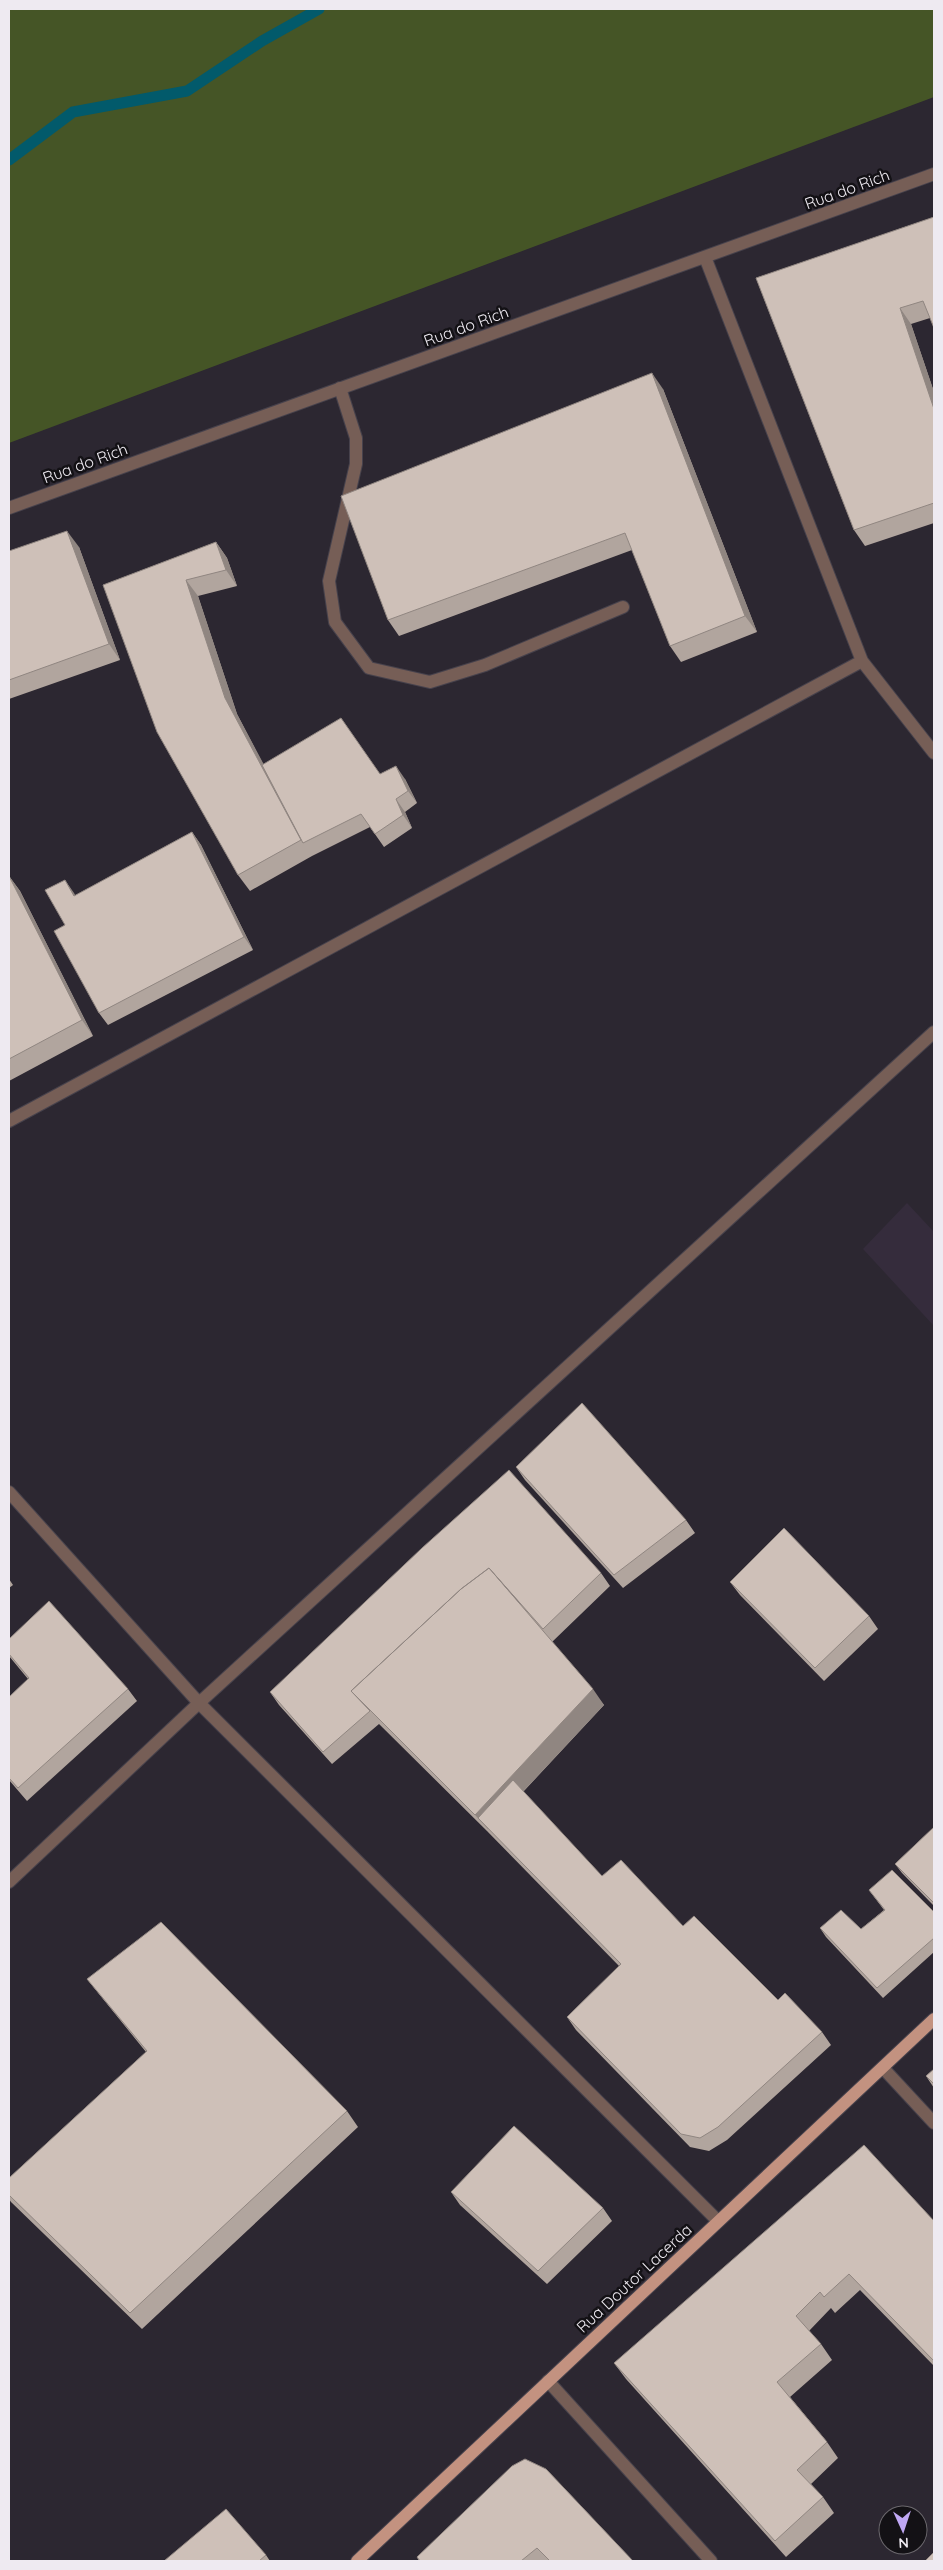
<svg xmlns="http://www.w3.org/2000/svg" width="943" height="2570" font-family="Quicksand,sans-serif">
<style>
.built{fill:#352c3c}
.green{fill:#455526}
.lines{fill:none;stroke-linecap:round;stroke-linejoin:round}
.stream{stroke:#025a6b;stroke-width:11}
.minor-casing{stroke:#47424c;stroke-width:14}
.major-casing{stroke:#47424c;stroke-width:14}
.minor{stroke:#765e56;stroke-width:12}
.major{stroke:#c39280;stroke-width:12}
.wall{fill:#b1a59e}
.shaded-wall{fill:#908681}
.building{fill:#cec0b8;stroke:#908681}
.labels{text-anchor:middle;stroke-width:5;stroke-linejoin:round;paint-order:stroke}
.street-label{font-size:16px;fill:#eeeaf1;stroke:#131115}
</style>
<rect width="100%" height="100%" fill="#2c2731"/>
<!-- built -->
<path class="built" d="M907 1203 934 1232V1326L863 1249Z"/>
<!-- green -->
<path class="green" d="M9 9H934V97L9 443Z"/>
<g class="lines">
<!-- stream -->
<path class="stream" d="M9 160 73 112 187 91 262 41 319 9"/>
<!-- minor casing -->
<g class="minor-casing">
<path id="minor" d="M705 257 862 661 934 753
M340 388 356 438V464L329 581 335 622 369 668 430 682 485 665 623 607
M9 508 934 174
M9 1121 862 661
M9 1492 199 1703 718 2221
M9 1882 199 1703 934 1032
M883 2068 934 2123
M548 2381 711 2561"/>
</g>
<!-- major casing -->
<g class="major-casing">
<path id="major" d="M357 2561 934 2019"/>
</g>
<!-- minor -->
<use href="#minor" class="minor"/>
<!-- major -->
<use href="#major" class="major"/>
</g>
<!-- wall -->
<path class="wall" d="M934 217 930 318 911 324 934 392V523L865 546 854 530 756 278Z
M663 389 757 632 681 662 670 646 632 550 399 636 388 620Z
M216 542 227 558 237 586 198 596 237 714 263 764 380 774 405 779 417 803 405 812 412 828 384 847 370 827 312 856 250 891 238 875 103 585Z
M79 547 120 660 9 699V551Z
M192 832 201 845 253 950 108 1025 99 1013 65 925 76 895Z
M9 876 20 891 93 1036 9 1081Z
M516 1467 686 1520 695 1533 623 1588 525 1480Z
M601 1573 610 1586 552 1642 604 1705 523 1792 602 1876 683 1926 778 2000 822 2032 831 2045 727 2140 709 2151 690 2147 576 2030 567 2017 619 1966 487 1831 379 1724 332 1764 279 1705 270 1692Z
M9 1579 13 1585 9 1588Z
M730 1582 869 1616 878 1629 824 1681 740 1595Z
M9 1639 128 1689 137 1701 27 1801 9 1780V1697L28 1679 9 1656Z
M934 1827V1906L902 1873 895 1864Z
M869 1890 934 1912V1952L883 1998 826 1937 820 1928 861 1929 884 1910Z
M87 1979 347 2111 358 2127 142 2329 11 2202 9 2199V2178L146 2052 99 1994Z
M934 2069V2088L926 2076Z
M451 2192 603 2208 612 2221 547 2284 460 2205Z
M934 2221V2366L860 2290 835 2313 831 2308 809 2331 821 2344 832 2360 790 2397 827 2442 838 2458 811 2484 823 2497 834 2513 786 2557 626 2379 614 2363Z
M546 2469 633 2561H419L417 2557Z
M266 2555 270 2561H164Z"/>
<!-- shaded-wall -->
<path class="shaded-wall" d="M900 308 911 324 934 392V409Z
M652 373 663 389 757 632 745 616Z
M67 531 79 547 120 660 109 644Z
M216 542 227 558 237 586 226 570Z
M186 580 198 596 237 714 305 842 303 843 225 698Z
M396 766 405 779 417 803 408 791Z
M396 799 405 812 412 828 403 815Z
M192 832 201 845 253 950 244 937Z
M9 876 20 891 93 1036 82 1020Z
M65 880 74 893 83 909 74 896Z
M593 1689 604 1705 488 1829 475 1815Z"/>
<!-- building -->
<path class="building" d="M934 217V328L923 301 900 308 934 409V503L854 530 756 278Z
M652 373 745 616 670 646 625 533 388 620 341 496Z
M67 531 109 644 9 680V551Z
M216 542 226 570 186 580 225 698 301 840 238 875 157 732 103 585Z
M341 718 380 774 396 766 408 791 396 799 403 815 375 834 361 814 303 843 262 765Z
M192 832 244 937 99 1013 54 931 65 925 45 890 65 880 74 896Z
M9 876 82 1020 9 1059Z
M582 1403 686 1520 614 1575 516 1467Z
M509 1470 601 1573 543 1629 489 1568 461 1589 351 1691 370 1711 323 1752 270 1692 422 1548Z
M784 1528 869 1616 815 1668 730 1582Z
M489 1568 593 1689 475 1815 351 1691 461 1589Z
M49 1601 128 1689 18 1788 9 1778V1697L29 1678 9 1654V1639Z
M513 1780 602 1876 621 1860 683 1926 694 1916 778 2000 785 1993 822 2032 718 2127 700 2138 681 2134 567 2017 621 1964 478 1818Z
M934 1827V1903L895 1864Z
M892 1870 934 1912V1938L877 1988 820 1928 841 1910 861 1929 885 1910 869 1890Z
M161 1922 347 2111 130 2313 9 2195V2178L147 2051 87 1979Z
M934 2069V2084L926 2076Z
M514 2126 603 2208 538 2271 451 2192Z
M864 2145 934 2221V2361L849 2274 824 2297 820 2292 796 2316 821 2344 777 2382 827 2442 797 2470 823 2497 775 2541 614 2363Z
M525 2459 546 2469 633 2561H550L537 2548 521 2561H420L417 2557 512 2466Z
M226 2509 266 2555 259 2561H164Z
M934 2552V2561H925Z"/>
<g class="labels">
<!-- street labels -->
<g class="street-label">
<text transform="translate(847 189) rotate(-20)" y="6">Rua do Rich</text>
<text transform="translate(466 326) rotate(-20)" y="6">Rua do Rich</text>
<text transform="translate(85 463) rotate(-20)" y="6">Rua do Rich</text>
<text transform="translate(634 2278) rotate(-43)" y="6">Rua Doutor Lacerda</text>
</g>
</g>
<!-- border -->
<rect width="943" height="2570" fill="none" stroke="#eeeaf1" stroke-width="20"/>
<!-- north arrow -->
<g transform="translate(903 2530) rotate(177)"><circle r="24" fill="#131115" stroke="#6b686d"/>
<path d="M0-4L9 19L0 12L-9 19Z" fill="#c0a8f4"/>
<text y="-8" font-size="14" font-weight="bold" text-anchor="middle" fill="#eeeaf1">N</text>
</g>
</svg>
